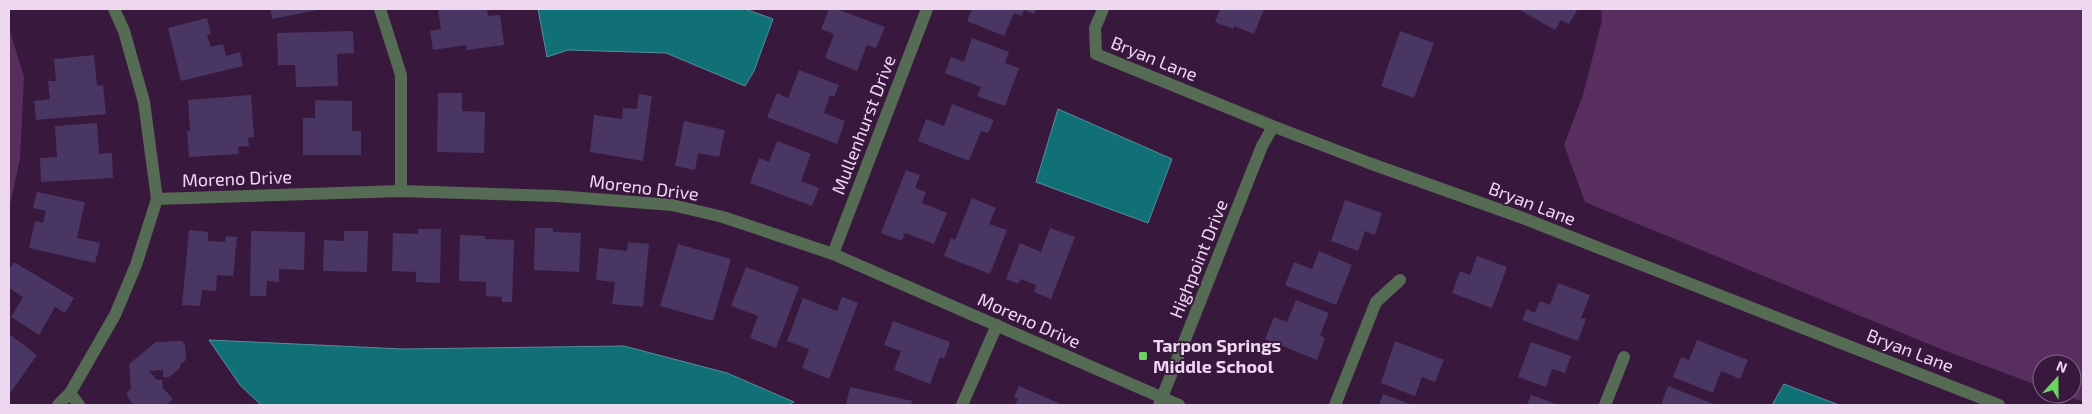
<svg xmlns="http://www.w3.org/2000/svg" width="2092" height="414" font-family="'Exo 2',sans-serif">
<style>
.green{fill:#582e5f}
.water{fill:#107076;stroke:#528f9b}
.building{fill:#493663}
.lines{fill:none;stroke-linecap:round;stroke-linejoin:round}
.minor{stroke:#556b53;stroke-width:12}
.tertiary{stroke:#556b53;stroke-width:12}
.poi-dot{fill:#6bd363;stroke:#39183e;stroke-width:2}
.labels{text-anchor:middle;stroke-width:4;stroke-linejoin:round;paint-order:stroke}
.street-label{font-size:18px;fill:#edd8f0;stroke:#39183e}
.poi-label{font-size:18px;font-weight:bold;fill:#edd8f0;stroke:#39183e;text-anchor:start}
</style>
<rect width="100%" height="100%" fill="#39183e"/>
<!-- green -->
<path class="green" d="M1601 9H2083V402L2062 394H2072V364H2042V387L1938 348 1585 202 1564 145 1583 95 1602 20Z
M9 28 24 77 20 159 9 209Z"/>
<!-- water -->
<path class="water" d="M538 9H745L773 19 754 71 745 86 666 53 568 50 547 57Z
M1058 109 1172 159 1148 223 1036 182Z
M209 340 403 349 624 346 727 373 794 402 789 405H261L240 385Z
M1784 384 1839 405H1772Z"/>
<!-- building -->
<path class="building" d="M270 9H316L317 10 272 19Z
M438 9H487L488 16 500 15 504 45 467 50 466 45 433 50 430 31 441 29Z
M829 9H837L885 27 876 48 867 45 857 71 825 58 834 34 821 29Z
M972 9H1037L1034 14 1024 10 1022 16 1014 13 1004 36 967 21Z
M1220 9H1264L1254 34 1234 26 1233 29 1215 22Z
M1518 9H1578L1569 24 1561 20 1555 30Z
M207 18 211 34 207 35 211 47 223 44 226 56 240 52 243 66 181 81 168 28Z
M353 31 354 53 337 54 338 86 296 87 295 65H278L277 33Z
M1400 31 1434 43 1414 98 1381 86Z
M972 38 1009 52 1005 63 1019 68 1005 106 977 96 981 87 945 73 951 57 964 62Z
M94 55 97 86 103 85 106 114 36 120 34 101 50 99 48 81H56L54 59Z
M799 70 839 85 834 97 830 95 824 113 845 121 837 144 767 117 777 93 788 98Z
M438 93H462V111L485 112 484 153 437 152Z
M639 94 652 96 643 161 590 152 594 115 622 119 623 108 637 109Z
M251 95 254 137 248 138 249 146 238 147 239 154 189 157 187 131H190L188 100Z
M315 100 352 101V131H361V155H303V118H315Z
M952 104 994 120 988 133 981 131 969 161 918 141 926 119 944 126Z
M684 121 725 130 719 157 698 153 695 170 675 166Z
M97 123 99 154 112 153 113 178 41 182 40 158 57 157 55 126Z
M777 141 811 154 801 181 819 188 812 206 750 183 759 158 769 162Z
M906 170 920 175 915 188 926 192 922 203 947 213 934 244 905 233 902 241 881 233Z
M37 192 85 202 77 238 100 243 95 263 29 248 35 221 43 223 46 211 33 208Z
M972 198 996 208 989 224 1007 230 990 274 944 256 951 238 955 240Z
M1345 200 1382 213 1375 235 1365 231 1358 251 1331 241Z
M535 228H553V232L581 233 579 272 534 270Z
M1050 228 1075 237 1051 299 1034 292 1036 285 1021 279 1018 284 1006 279 1020 243 1041 252Z
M418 229H441L440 283 416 282V272L392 271 393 233 418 234Z
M189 230 208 232V241L225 242 226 236 237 237 233 276 217 275 216 291 202 290 200 306 182 305Z
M251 231 305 232 304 270 279 269V282L267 281 266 296H250Z
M344 231H368L367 272 323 271 324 240 344 241Z
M460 235 485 236V239L514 240 512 302H502V297L486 296V282L459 281Z
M628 242 649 244 643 307 612 304 615 282 596 280 599 248 627 251Z
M678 244 731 259 713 321 660 306Z
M1319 251 1352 265 1336 305 1285 285 1294 262 1312 269Z
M1477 256 1507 267 1492 308 1452 293 1460 271 1470 275Z
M14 262 74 298 65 313 55 307 39 335 11 317 23 297 9 288V270Z
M746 267 799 287 776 348 750 338 758 316 731 306Z
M1558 283 1590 295 1581 318 1586 319 1578 341 1522 320 1527 309 1535 313 1540 301 1550 305Z
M842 297 858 303 829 379 802 368 809 349 787 341 803 298 837 311Z
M1296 300 1329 313 1320 335 1325 338 1317 360 1265 339 1274 317 1287 322Z
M893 321 950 342 944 359 940 357 930 384 894 370 901 351 884 345Z
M9 334 37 355 11 392 9 390Z
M1697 340 1748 360 1740 379 1721 371 1713 393 1673 377 1681 357 1689 360Z
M182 341 185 345 186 360 180 365V368L169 377H163V370L149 371 157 380H162L163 388 173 399 166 405H134L128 398 127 392 131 389 129 364 156 342Z
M1395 341 1444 360 1435 382 1422 377 1415 396 1381 383Z
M1531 342 1571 356 1565 373 1552 369 1546 387 1518 377Z
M1019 386 1063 405H1015L1018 399 1014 397Z
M1668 386 1716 405H1661Z
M850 387 912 401 911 405H846Z
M1383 394 1412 405H1379Z
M1531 395 1559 405H1527Z"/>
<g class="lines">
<!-- minor -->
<path class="minor" d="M380 9 401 75V191
M1103 9 1095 28 1096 54 1270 125
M157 199 401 191 556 196 672 205 723 217 833 254 1179 405
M833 254 927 9
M70 393 79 405
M58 405 70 393 115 315 136 265 157 199 144 102 124 31 114 9
M962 405 997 325
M1335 405 1376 302 1400 280
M1605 405 1624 357"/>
<!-- tertiary -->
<path class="tertiary" d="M1159 405 1262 146 1270 132V125L1369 163 1520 217 1999 405"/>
</g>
<!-- markers -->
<rect class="poi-dot" x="1138" y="351" width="10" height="10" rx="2.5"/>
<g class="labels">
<!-- street labels -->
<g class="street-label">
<text transform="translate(1154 59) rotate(22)" y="6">Bryan Lane</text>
<text transform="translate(864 125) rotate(-69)" y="6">Mullenhurst Drive</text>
<text transform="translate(237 179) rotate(-2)" y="6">Moreno Drive</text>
<text transform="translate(644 188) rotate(7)" y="6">Moreno Drive</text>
<text transform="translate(1532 204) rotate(21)" y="6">Bryan Lane</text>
<text transform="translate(1199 259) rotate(-68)" y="6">Highpoint Drive</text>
<text transform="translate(1029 321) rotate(24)" y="6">Moreno Drive</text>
<text transform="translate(1910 351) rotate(21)" y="6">Bryan Lane</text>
</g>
<!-- poi labels -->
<g class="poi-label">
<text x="1153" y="352">Tarpon Springs<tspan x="1153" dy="21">Middle School</tspan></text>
</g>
</g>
<!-- border -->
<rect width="2092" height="414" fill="none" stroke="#edd8f0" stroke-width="20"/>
<!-- north arrow -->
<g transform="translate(2057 379) rotate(21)"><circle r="24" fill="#39183e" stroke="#816585"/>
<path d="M0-4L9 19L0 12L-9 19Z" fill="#6bd363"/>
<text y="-8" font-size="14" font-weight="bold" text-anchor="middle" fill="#edd8f0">N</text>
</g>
</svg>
